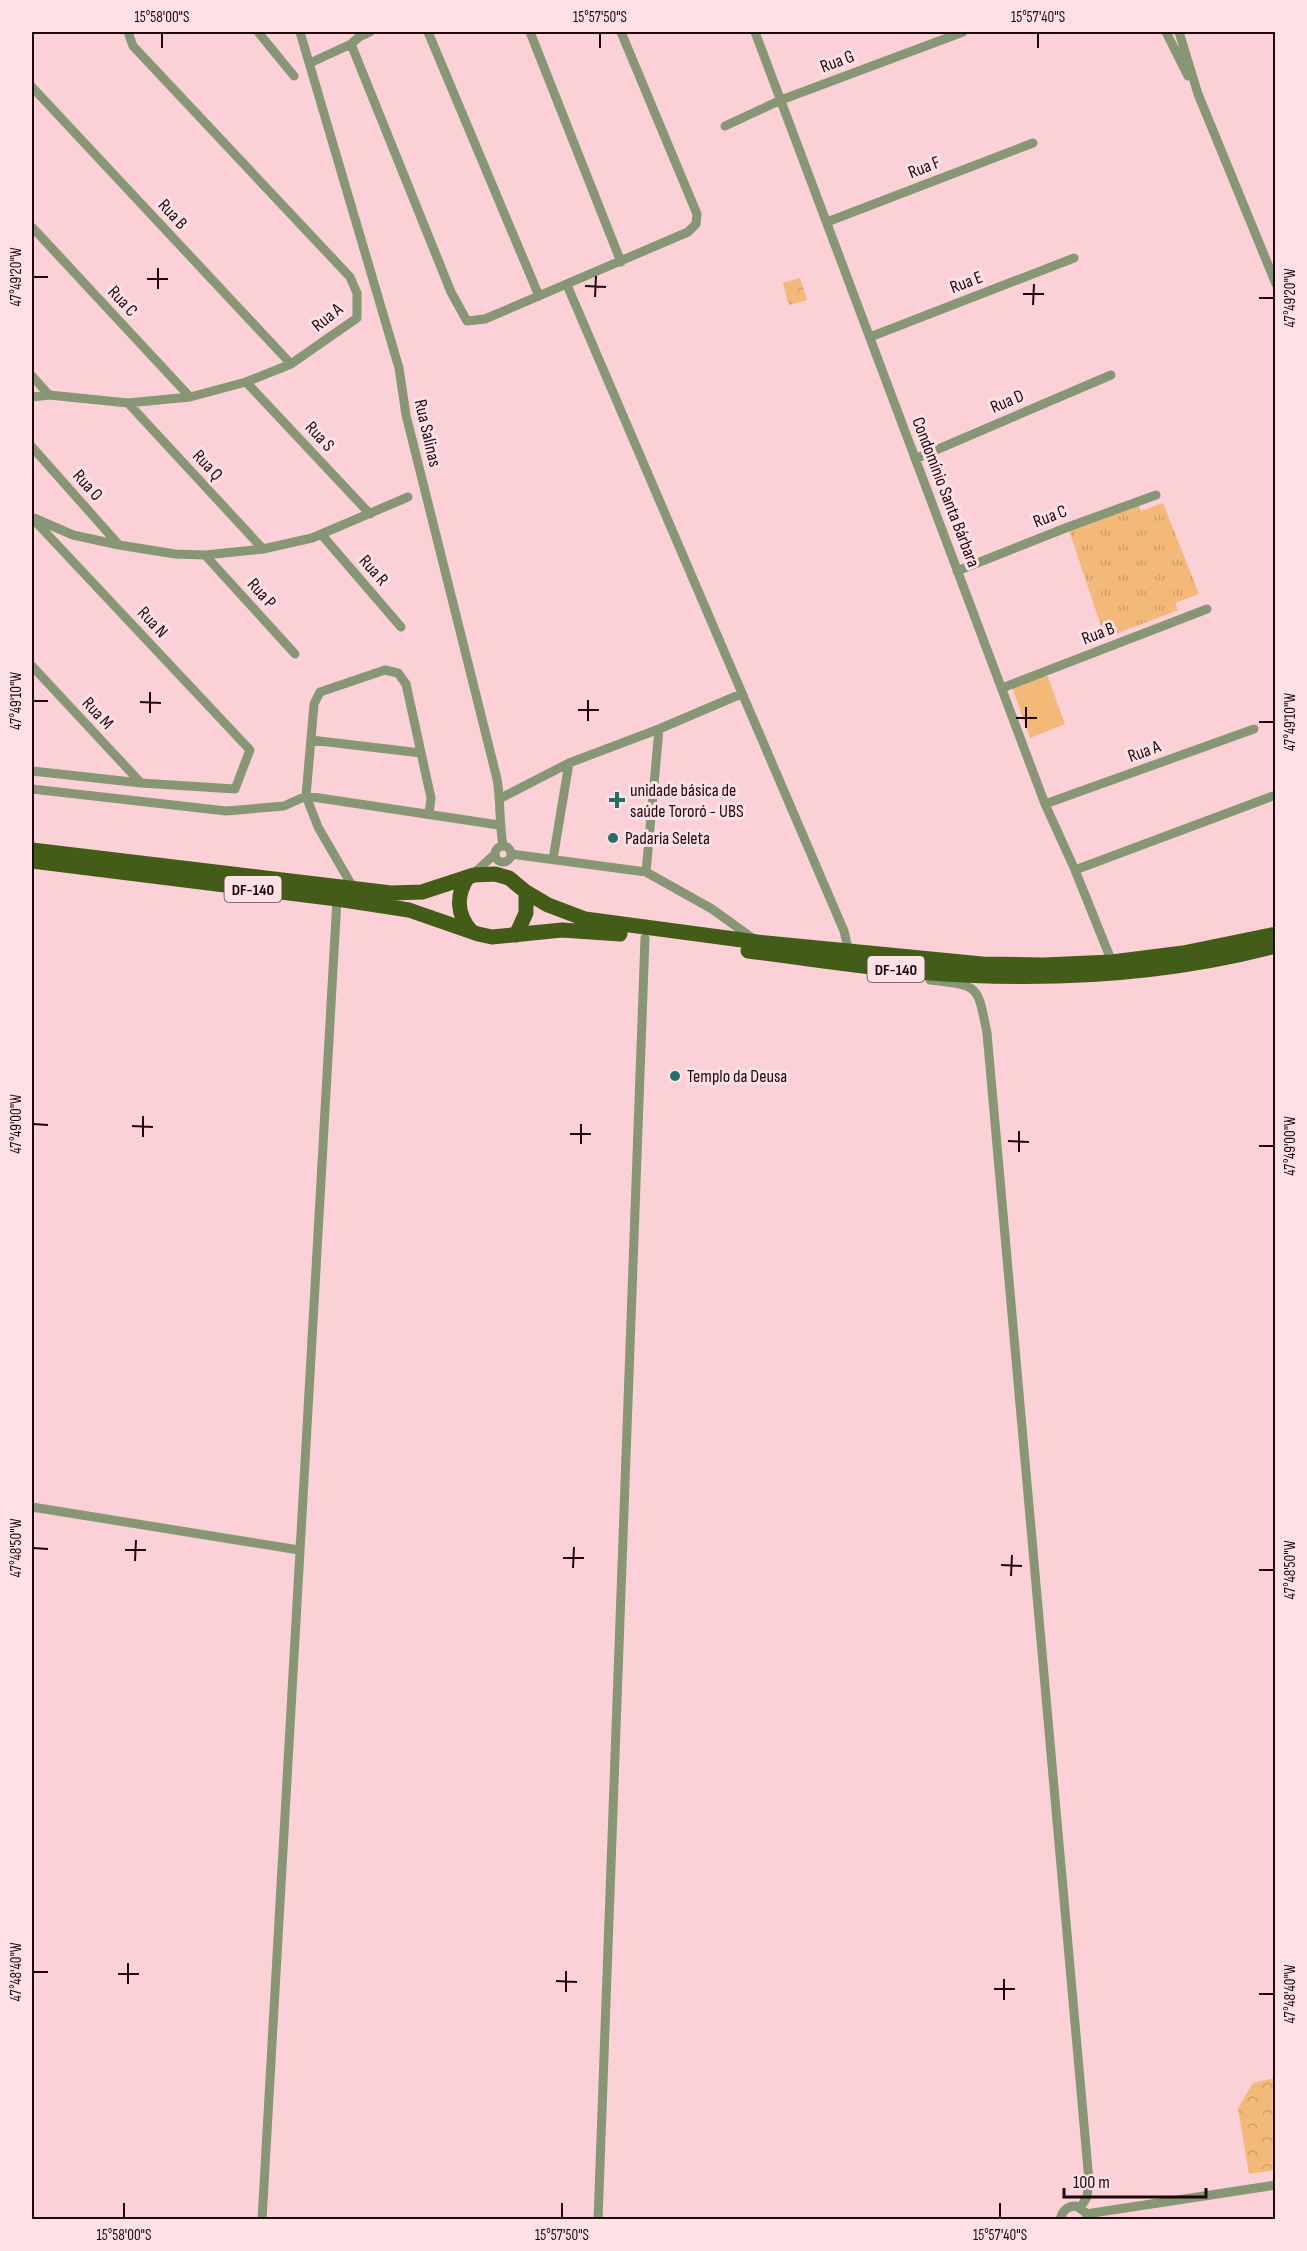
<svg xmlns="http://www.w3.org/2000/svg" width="1307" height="2251" font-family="'Sofia Sans Condensed',sans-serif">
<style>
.grass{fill:url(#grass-tufts)}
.forest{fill:url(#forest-crowns)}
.garden{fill:#f3b979}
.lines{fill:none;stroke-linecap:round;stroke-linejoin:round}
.street{stroke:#879775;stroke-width:9}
.primary{stroke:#435d19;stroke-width:15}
.ticks{fill:none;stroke:#1f080d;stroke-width:2}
.poi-dot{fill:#256f69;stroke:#fee1e5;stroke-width:2}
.labels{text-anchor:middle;stroke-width:6;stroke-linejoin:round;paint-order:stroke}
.shield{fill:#fee1e5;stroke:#62494e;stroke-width:1.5}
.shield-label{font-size:16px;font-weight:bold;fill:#1f080d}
.street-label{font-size:18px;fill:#1f080d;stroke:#fee1e5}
.poi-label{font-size:18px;fill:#1f080d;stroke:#fee1e5;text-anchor:start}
.neatline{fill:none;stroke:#1f080d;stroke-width:2}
.ticks-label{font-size:15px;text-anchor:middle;fill:#1f080d}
</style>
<defs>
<pattern id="grass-tufts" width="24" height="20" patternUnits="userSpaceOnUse" patternTransform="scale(1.5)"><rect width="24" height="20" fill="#f3b979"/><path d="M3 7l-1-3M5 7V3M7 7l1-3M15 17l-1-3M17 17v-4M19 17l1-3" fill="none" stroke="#d09e67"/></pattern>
<pattern id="forest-crowns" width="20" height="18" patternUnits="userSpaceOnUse" patternTransform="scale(1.5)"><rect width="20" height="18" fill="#f3b979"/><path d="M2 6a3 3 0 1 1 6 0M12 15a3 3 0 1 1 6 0" fill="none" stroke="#d09e67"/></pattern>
</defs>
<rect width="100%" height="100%" fill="#fbd0d6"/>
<!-- grass -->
<path class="grass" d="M1163 503 1199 594 1175 603 1178 610 1105 638 1069 530 1138 504 1141 511Z"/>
<!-- forest -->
<path class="forest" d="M800 278 807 300 789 305 783 283Z
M1275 2078V2170L1249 2174 1238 2108 1253 2083Z"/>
<!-- garden -->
<path class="garden" d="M1046 672 1065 724 1030 738 1012 687Z"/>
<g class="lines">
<!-- street -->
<path class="street" d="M258 32 294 76
M300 32 399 368 406 415 497 779C501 801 499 823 503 846
M428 32 539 296
M530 32 621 262
M755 32 1045 804 1075 870 1112 962
M1166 32 1188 76
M1179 32 1198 94 1276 284
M351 44 451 292 467 321 485 319 688 232 696 224 697 214 621 32
M310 63 351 44 359 37 370 32
M32 87 291 364
M725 126 781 100 963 32
M827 222 1033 143
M32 227 190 397
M567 285 844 931 849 952
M870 337 1074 258
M32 376 49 395
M246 382 370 514
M32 397 49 395 128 403 190 397 246 382 291 364 357 318V293L350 277 133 46 128 32
M128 403 263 549
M32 447 119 545
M915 459 1111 375
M32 518 250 750 235 789 141 783 32 771
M34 518 73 535 119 545 175 554 205 555 263 549 312 538 408 497
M321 534 401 627
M205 555 295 654
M957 571 1068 527 1156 495
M32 666 141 783
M1002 688 1207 609
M311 740 421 753
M32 789 226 811 284 806 306 796 499 825
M501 798 569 763 659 729 741 694
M1045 804 1254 729
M495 854a8 8 0 1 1 16 0a8 8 0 1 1-16 0Z
M511 854 646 872 712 909 755 940
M553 859 569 763
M1075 870 1273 796
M646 872 659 729
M473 874 495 854
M354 889 318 827 306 796 314 704 320 692 385 670 398 673 406 684 431 798 429 814
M930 980C980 986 977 984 987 1033L1089 2181 1087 2197 1080 2208
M32 1507 299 1550
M1086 2214 1276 2185
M262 2220 337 899
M598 2220 645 938
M1060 2220C1062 2211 1067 2206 1076 2206L1085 2212"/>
<!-- primary -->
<path class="primary" d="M32 850 391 893 422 892 474 875 495 874 509 878 526 892 548 905 585 919 757 942 982 964 1043 965 1112 962 1183 953 1276 934
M32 861 337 899 409 910 478 934 492 937 562 930 620 934
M467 878C456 896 457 915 471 931
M516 935 526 913V892
M748 951C805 958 862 967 919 972 1037 982 1161 976 1276 946"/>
</g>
<!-- ticks -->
<path class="ticks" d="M162 48V33M600 48V33M1038 48V33M33 277H48M147 279H168M585 286 606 287M158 289V268M1023 294H1044M595 297 596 276M1259 298H1274M1033 305 1034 284M33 701H48M140 702 161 703M578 710H599M150 713V692M1016 718H1037M588 721V700M1259 722H1274M1026 728V707M33 1124 48 1125M132 1126 153 1127M570 1134H591M143 1137V1116M1008 1141 1029 1142M581 1144V1124M1259 1146H1274M1019 1152V1131M33 1548 48 1549M125 1550H146M563 1558H584M135 1561 136 1540M1001 1565 1022 1566M573 1568 574 1547M1259 1570H1274M1011 1576 1012 1555M33 1972H48M118 1974H139M556 1981 577 1982M128 1984V1963M994 1989H1015M566 1992V1971M1259 1994H1274M1004 2000V1979M124 2218V2203M562 2218V2203M1000 2218V2203"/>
<!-- markers -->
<g class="poi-dot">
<path d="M614 791h6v6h6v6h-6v6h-6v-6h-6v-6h6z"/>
<circle cx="613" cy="838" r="6"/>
<circle cx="675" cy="1076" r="6"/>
</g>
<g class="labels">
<!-- shield labels -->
<g class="shield">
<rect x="224.5" y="876" width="57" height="26" rx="4.5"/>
<rect x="867.5" y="956" width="57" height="26" rx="4.5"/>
</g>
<g class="shield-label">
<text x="253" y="895">DF-140</text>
<text x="896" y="975">DF-140</text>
</g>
<!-- street labels -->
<g class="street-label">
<text transform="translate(837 61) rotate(-21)" y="6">Rua G</text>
<text transform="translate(924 167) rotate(-21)" y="6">Rua F</text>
<text transform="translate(173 214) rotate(47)" y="6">Rua B</text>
<text transform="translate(966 282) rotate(-21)" y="6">Rua E</text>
<text transform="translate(123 301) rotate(47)" y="6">Rua C</text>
<text transform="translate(327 317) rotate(-39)" y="6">Rua A</text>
<text transform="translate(1007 401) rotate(-23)" y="6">Rua D</text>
<text transform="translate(428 433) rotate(77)" y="6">Rua Salinas</text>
<text transform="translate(320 436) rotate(47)" y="6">Rua S</text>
<text transform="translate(208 465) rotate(47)" y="6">Rua Q</text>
<text transform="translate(88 485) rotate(48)" y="6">Rua O</text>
<text transform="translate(946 492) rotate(69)" y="6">Condomínio Santa Bárbara</text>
<text transform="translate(1050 516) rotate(-21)" y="6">Rua C</text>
<text transform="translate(374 570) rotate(49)" y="6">Rua R</text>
<text transform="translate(262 593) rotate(48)" y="6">Rua P</text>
<text transform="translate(153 622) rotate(47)" y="6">Rua N</text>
<text transform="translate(1098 633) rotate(-21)" y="6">Rua B</text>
<text transform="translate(98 713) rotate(47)" y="6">Rua M</text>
<text transform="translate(1144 751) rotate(-20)" y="6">Rua A</text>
</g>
<!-- poi labels -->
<g class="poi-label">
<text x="630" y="796">unidade básica de<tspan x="630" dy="21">saúde Tororó - UBS</tspan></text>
<text x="625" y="844">Padaria Seleta</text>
<text x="687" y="1082">Templo da Deusa</text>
</g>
</g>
<!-- border -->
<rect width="1307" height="2251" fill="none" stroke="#fee1e5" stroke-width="66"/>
<!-- scale -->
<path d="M1064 2188v9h142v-9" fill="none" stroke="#1f080d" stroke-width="3"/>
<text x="1073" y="2188" font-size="18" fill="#1f080d" stroke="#fee1e5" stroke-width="4.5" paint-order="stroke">100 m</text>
<rect x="33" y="33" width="1241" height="2185" class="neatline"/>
<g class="ticks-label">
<text x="162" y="22">15°58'00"S</text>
<text x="600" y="22">15°57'50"S</text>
<text x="1038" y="22">15°57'40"S</text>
<text transform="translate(16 277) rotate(-90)" y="5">47°49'20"W</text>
<text transform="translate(1290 298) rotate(-90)" y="5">47°49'20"W</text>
<text transform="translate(16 701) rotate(-90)" y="5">47°49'10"W</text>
<text transform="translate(1290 722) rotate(-90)" y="5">47°49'10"W</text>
<text transform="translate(16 1124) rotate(-90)" y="5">47°49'00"W</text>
<text transform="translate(1290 1146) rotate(-90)" y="5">47°49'00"W</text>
<text transform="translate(16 1548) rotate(-90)" y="5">47°48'50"W</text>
<text transform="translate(1290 1570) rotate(-90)" y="5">47°48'50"W</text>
<text transform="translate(16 1972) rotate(-90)" y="5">47°48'40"W</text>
<text transform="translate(1290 1994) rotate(-90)" y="5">47°48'40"W</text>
<text x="124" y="2240">15°58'00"S</text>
<text x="562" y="2240">15°57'50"S</text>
<text x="1000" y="2240">15°57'40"S</text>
</g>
</svg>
